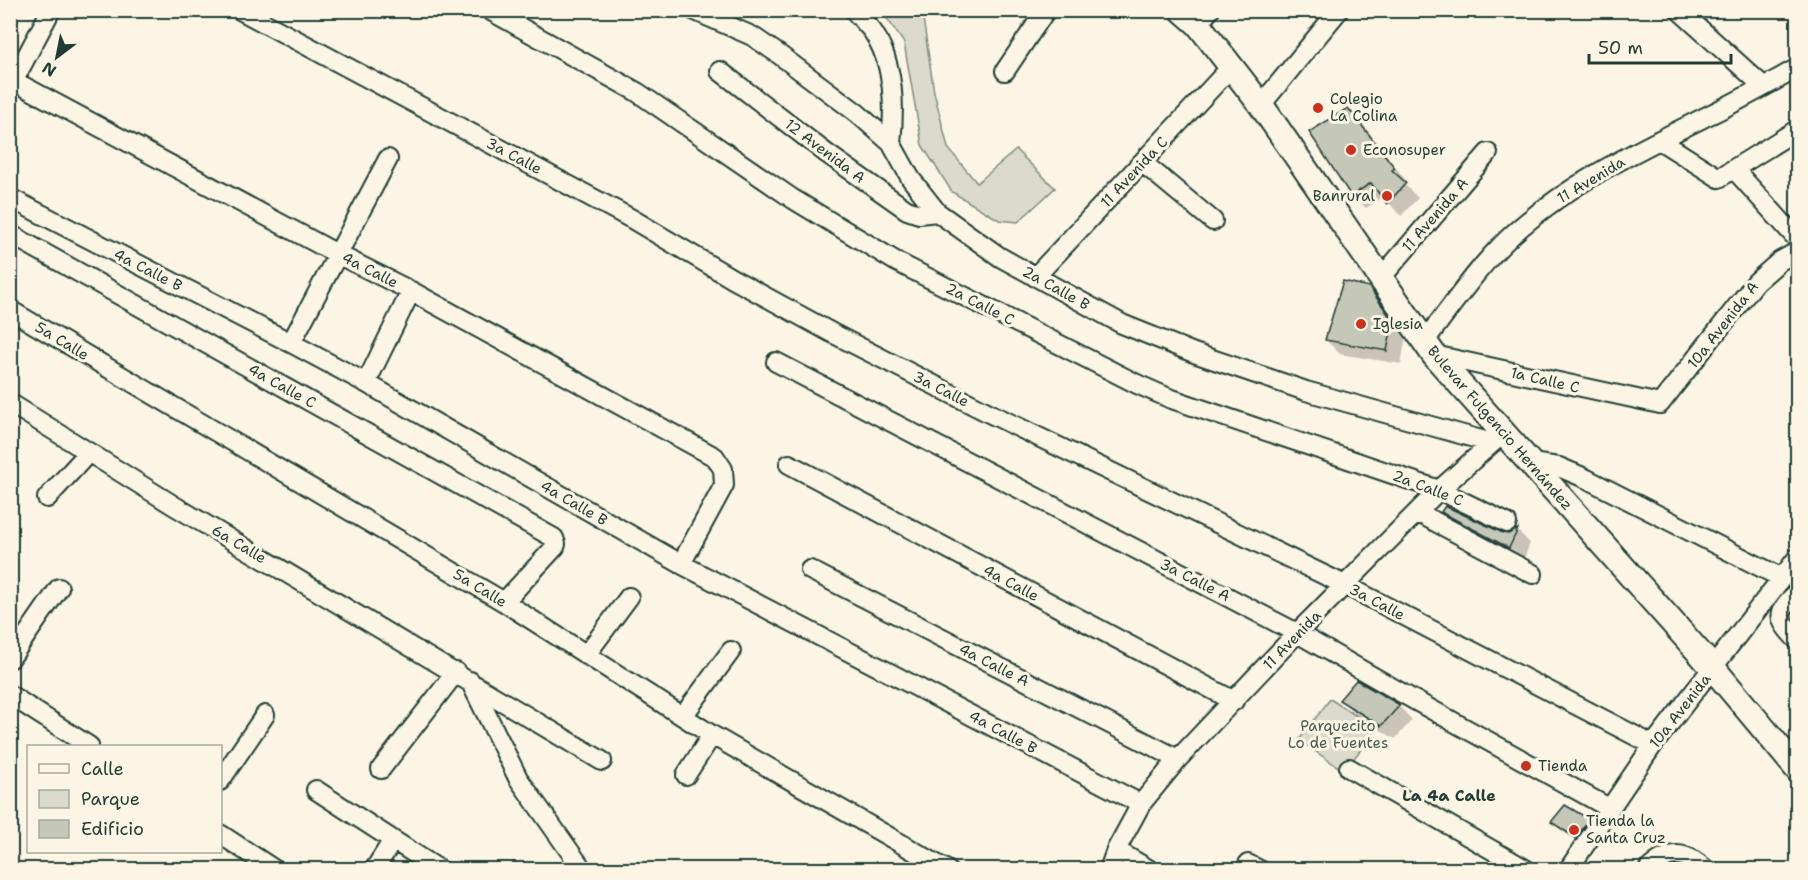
<svg xmlns="http://www.w3.org/2000/svg" width="1808" height="880" font-family="'Shantell Sans',sans-serif">
<style>
.green{fill:#dcdacc;stroke:#7e8c80;stroke-width:1.5}
.shadow{fill:#0003}
.building{fill:#c5c7b9;stroke:#1f3d34;stroke-width:1.5}
.lines{fill:none;stroke-linecap:round;stroke-linejoin:round}
.minor-casing{stroke:#1f3d34;stroke-width:22}
.tertiary-casing{stroke:#1f3d34;stroke-width:28}
.minor{stroke:#fcf5e5;stroke-width:18}
.tertiary{stroke:#fcf5e5;stroke-width:24}
.poi-dot{fill:#c8321e;stroke:#fcf5e5;stroke-width:2}
.labels{text-anchor:middle;stroke-width:6;stroke-linejoin:round;paint-order:stroke}
.poi-label{font-size:15px;fill:#1f3d34;stroke:#fcf5e5;text-anchor:start}
.street-label{font-size:15px;fill:#1f3d34;stroke:#fcf5e5}
.park-label{font-size:15px;fill:#455c52;stroke:#fcf5e5}
.neighbourhood-label{font-size:16px;font-weight:bold;fill:#1f3d34;stroke:#fcf5e5}
</style>
<rect width="100%" height="100%" fill="#fcf5e5"/>
<filter id="ink" filterUnits="userSpaceOnUse"><feTurbulence type="fractalNoise" baseFrequency=".0167" numOctaves="2"/><feDisplacementMap in="SourceGraphic" scale="12" xChannelSelector="R" yChannelSelector="G"/><feConvolveMatrix kernelMatrix="1 2 1 2 8 2 1 2 1" color-interpolation-filters="sRGB"/></filter>
<g filter="url(#ink)">
<!-- green -->
<path class="green" d="M882 11H919L923 18 934 92 948 148 977 183 1016 150 1055 188 1018 222 999 220 952 192 922 145 904 43Z
M1330 699 1377 729 1344 771 1299 740Z"/>
<!-- shadow -->
<path class="shadow" d="M1348 110 1362 123 1407 182 1404 184 1418 198 1401 216 1383 197 1366 208 1352 195Z
M1369 288 1383 302 1406 336 1401 364 1340 354 1326 340Z
M1443 512 1502 535 1513 534 1517 530 1530 543 1523 561 1456 526Z
M1341 700 1399 706 1412 720 1395 739 1355 714Z
M1588 820 1597 830 1585 846 1562 831 1553 822Z"/>
<!-- building -->
<path class="building" d="M1348 108 1395 168 1392 170 1406 183 1387 204 1371 183 1351 196 1309 132Z
M1343 281 1369 287 1393 321 1387 351 1325 340Z
M1445 506 1503 533 1508 534 1518 529 1509 548 1441 512Z
M1356 680 1400 705 1381 726 1339 700Z
M1565 805 1589 819 1576 838 1551 822Z"/>
<g class="lines">
<!-- minor casing -->
<g class="minor-casing">
<path id="minor" d="M240 10 632 219 733 279 832 333 989 413 1345 585 1653 745
M489 10 637 92 793 199 897 262 1137 384 1169 398 1439 490 1507 523
M693 10 752 36 777 53 857 113 891 143 911 179 937 212 1000 257 1122 324 1194 353 1306 391 1492 443
M854 10C860 18 867 24 873 32 894 63 895 107 891 143
M1679 10 1763 86
M1198 24 1210 10
M720 71 826 153 907 210 919 214 937 212
M1005 71 1046 10
M10 79 339 255 411 291 715 457 723 469 724 485 681 564
M14 80 51 10
M1261 105 1339 10
M1659 140 1719 178 1798 129
M1143 163 1213 221
M1734 169 1798 240
M10 198 291 343 366 383 681 564 1141 804
M10 234 554 538 556 544 555 547 504 602
M1035 277 1232 66
M1381 278 1488 153
M10 310 504 602 712 735 947 870
M1424 342C1455 302 1483 259 1521 227 1576 179 1644 148 1709 115 1739 101 1768 84 1798 68
M291 343 388 159
M1434 355 1660 404 1756 282 1780 261 1798 251
M776 362 1297 633 1407 696 1609 808
M366 383 411 291
M10 403 173 505 602 761
M1531 463 1559 467 1585 478 1782 578
M789 464 1234 701
M47 498 88 453
M1417 512 1533 574
M810 570 1178 759
M1798 592C1774 613 1778 620 1798 641
M586 655 629 597
M10 659 59 588
M470 681 518 778 583 870
M10 695 89 746
M683 716 731 651
M1349 768 1527 870
M381 769 456 672
M686 775 712 735
M220 781 265 715
M316 790 393 840 374 870
M220 834 275 870
M393 840 440 870
M1116 850 1150 870
M1248 864 1260 870
M1109 870 1116 850 1141 804 1178 759 1297 633 1439 490 1498 438
M1568 870 1653 745 1798 557
M1648 870C1669 849 1686 851 1706 870"/>
</g>
<!-- tertiary casing -->
<g class="tertiary-casing">
<path id="tertiary" d="M1182 10 1198 24 1261 105 1434 355 1713 668 1798 770"/>
</g>
<!-- minor -->
<use href="#minor" class="minor"/>
<!-- tertiary -->
<use href="#tertiary" class="tertiary"/>
</g>
</g>
<!-- markers -->
<g class="poi-dot">
<circle cx="1318" cy="108" r="6"/>
<circle cx="1351" cy="150" r="6"/>
<circle cx="1387" cy="196" r="6"/>
<circle cx="1361" cy="324" r="6"/>
<circle cx="1526" cy="766" r="6"/>
<circle cx="1574" cy="830" r="6"/>
</g>
<g class="labels">
<!-- poi labels -->
<g class="poi-label">
<text x="1330" y="104">Colegio<tspan x="1330" dy="17">La Colina</tspan></text>
<text x="1363" y="155">Econosuper</text>
<text x="1375" y="201" text-anchor="end">Banrural</text>
<text x="1373" y="329">Iglesia</text>
<text x="1538" y="771">Tienda</text>
<text x="1586" y="826">Tienda la<tspan x="1586" dy="17">Santa Cruz</tspan></text>
</g>
<!-- street labels -->
<g class="street-label">
<text transform="translate(825 151) rotate(37)" y="5">12 Avenida A</text>
<text transform="translate(514 156) rotate(28)" y="5">3a Calle</text>
<text transform="translate(1134 172) rotate(-47)" y="5">11 Avenida C</text>
<text transform="translate(1591 180) rotate(-31)" y="5">11 Avenida</text>
<text transform="translate(1435 215) rotate(-49)" y="5">11 Avenida A</text>
<text transform="translate(148 270) rotate(27)" y="5">4a Calle B</text>
<text transform="translate(370 270) rotate(27)" y="5">4a Calle</text>
<text transform="translate(1056 288) rotate(29)" y="5">2a Calle B</text>
<text transform="translate(980 304) rotate(27)" y="5">2a Calle C</text>
<text transform="translate(1723 325) rotate(-52)" y="5">10a Avenida A</text>
<text transform="translate(62 341) rotate(31)" y="5">5a Calle</text>
<text transform="translate(1545 380) rotate(13)" y="5">1a Calle C</text>
<text transform="translate(282 386) rotate(29)" y="5">4a Calle C</text>
<text transform="translate(941 389) rotate(27)" y="5">3a Calle</text>
<text transform="translate(1500 428) rotate(49)" y="5">Bulevar Fulgencio Hernández</text>
<text transform="translate(1428 488) rotate(21)" y="5">2a Calle C</text>
<text transform="translate(574 503) rotate(30)" y="5">4a Calle B</text>
<text transform="translate(239 544) rotate(31)" y="5">6a Calle</text>
<text transform="translate(1195 580) rotate(27)" y="5">3a Calle A</text>
<text transform="translate(1011 583) rotate(28)" y="5">4a Calle</text>
<text transform="translate(480 588) rotate(31)" y="5">5a Calle</text>
<text transform="translate(1377 602) rotate(28)" y="5">3a Calle</text>
<text transform="translate(1292 640) rotate(-46)" y="5">11 Avenida</text>
<text transform="translate(994 665) rotate(27)" y="5">4a Calle A</text>
<text transform="translate(1680 711) rotate(-52)" y="5">10a Avenida</text>
<text transform="translate(1003 732) rotate(28)" y="5">4a Calle B</text>
</g>
<!-- park labels -->
<g class="park-label">
<text x="1338" y="731">Parquecito<tspan x="1338" dy="17">Lo de Fuentes</tspan></text>
</g>
<!-- neighbourhood labels -->
<g class="neighbourhood-label">
<text x="1449" y="801">La 4a Calle</text>
</g>
</g>
<!-- margin -->
<rect width="1808" height="880" fill="none" stroke="#fcf5e5" stroke-width="36"/>
<rect x="18" y="18" width="1772" height="844" fill="none" stroke="#1f3d34" stroke-width="2" filter="url(#ink)"/>
<!-- legend -->
<rect x="27" y="745" width="195" height="108" fill="#fcf5e5" stroke="#a4ab9e" stroke-width="1.5"/>
<rect x="39" y="764" width="30" height="9" fill="#fcf5e5" stroke="#a4ab9e" stroke-width="1.5"/>
<text x="81" y="775" font-size="18" fill="#1f3d34">Calle</text>
<rect x="39" y="790" width="30" height="18" fill="#dcdacc" stroke="#a4ab9e" stroke-width="1.5"/>
<text x="81" y="805" font-size="18" fill="#1f3d34">Parque</text>
<rect x="39" y="820" width="30" height="18" fill="#c5c7b9" stroke="#a4ab9e" stroke-width="1.5"/>
<text x="81" y="835" font-size="18" fill="#1f3d34">Edificio</text>
<!-- north arrow -->
<g transform="translate(57 57) rotate(212)" stroke="#fcf5e5" stroke-width="4.5" paint-order="stroke">
<path d="M0-4.5L10 22L0 15L-10 22Z" fill="#1f3d34"/>
<text y="-9" font-size="16" font-weight="bold" text-anchor="middle" fill="#1f3d34">N</text>
</g>
<!-- scale -->
<path d="M1589 54v9h142v-9" fill="none" stroke="#1f3d34" stroke-width="3"/>
<text x="1598" y="54" font-size="18" fill="#1f3d34" stroke="#fcf5e5" stroke-width="4.5" paint-order="stroke">50 m</text>
</svg>
